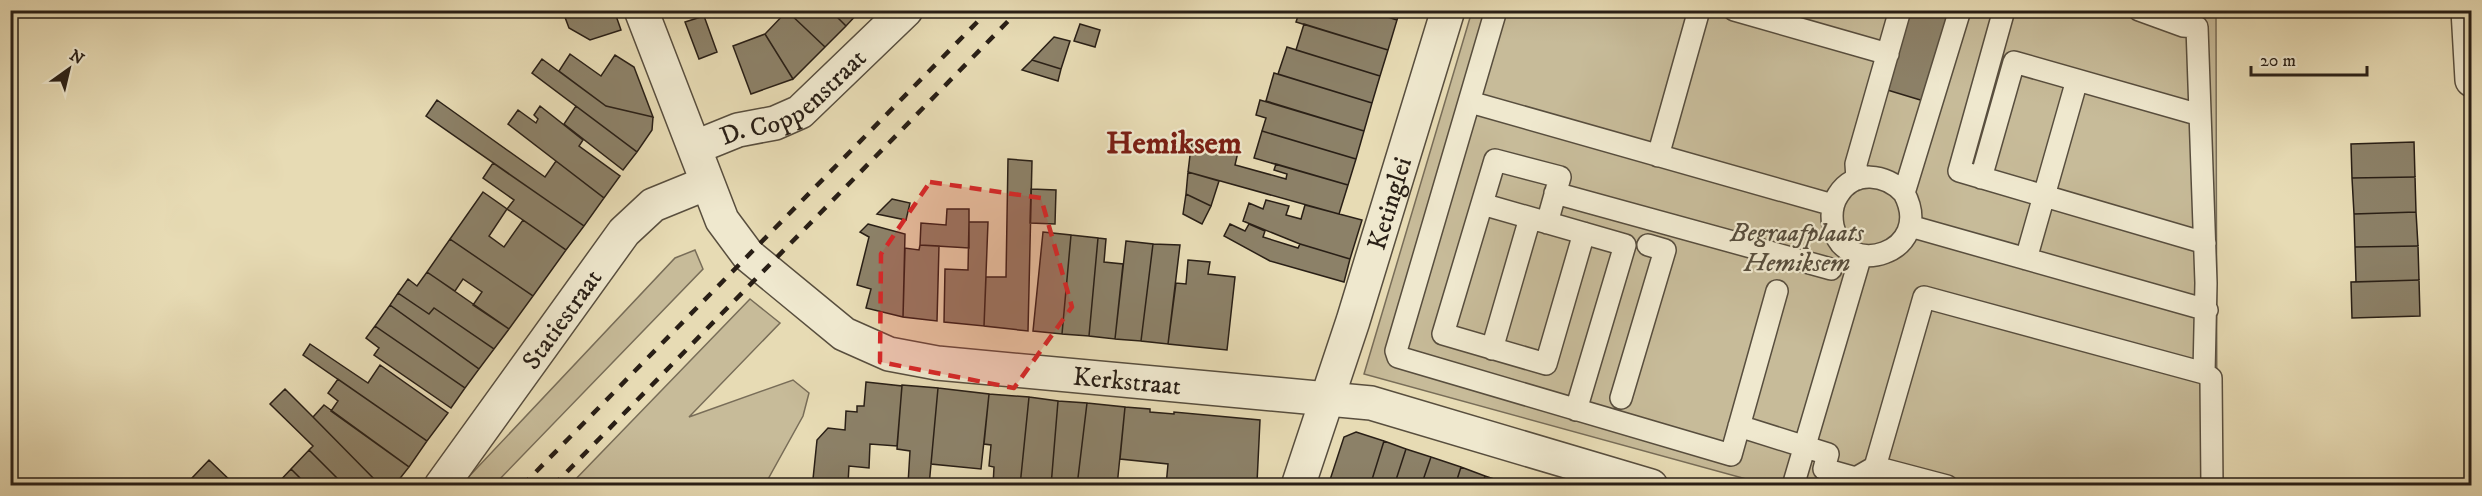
<svg xmlns="http://www.w3.org/2000/svg" width="2482" height="496" font-family="'IM FELL DW Pica',serif">
<style>
.green{fill:#c7bb99;stroke:#786d58;stroke-width:1.5}
.building{fill:#8c8168;stroke:#291f16;stroke-width:1.5}
.lines{fill:none;stroke-linecap:round;stroke-linejoin:round}
.service-casing{stroke:#584e3e;stroke-width:24}
.minor-casing{stroke:#584e3e;stroke-width:36}
.service{stroke:#efe8ce;stroke-width:21}
.minor{stroke:#efe8ce;stroke-width:33}
.rail{stroke:#291f16;stroke-width:4.5;stroke-dasharray:10 10;stroke-linecap:butt}
.marked{fill:#d62828;fill-opacity:0.2;stroke:#d62828;stroke-width:4.5;stroke-dasharray:12 8;stroke-linejoin:round}
.labels{text-anchor:middle;stroke-width:4.5;stroke-linejoin:round;paint-order:stroke}
.street-label{font-size:26px;fill:#291f16;stroke:#efe8ce}
.park-label{font-size:26px;font-style:italic;fill:#584e3d;stroke:#efe8ce}
.district-label{font-size:32px;font-weight:bold;fill:#7a1f14;stroke:#efe8ce}
</style>
<rect width="100%" height="100%" fill="#e7dbb4"/>
<filter id="stains"><feTurbulence type="fractalNoise" baseFrequency=".00333" numOctaves="4"/><feColorMatrix values="0 0 0 0 .2 0 0 0 0 .09 0 0 0 0 .02 0 0 0 .5 -.17"/></filter>
<radialGradient id="worn" r=".72"><stop offset=".6" stop-color="#630" stop-opacity="0"/><stop offset="1" stop-color="#630" stop-opacity=".3"/></radialGradient>
<!-- green -->
<path class="green" d="M1472 11H2216L2217 485H1768L1364 374Z
M695 250 703 269 494 485 460 486 675 258Z
M750 299 780 323 689 417 793 380 809 393 803 416 767 481 769 485H570Z"/>
<!-- building -->
<path class="building" d="M542 10H614L621 30 590 40 569 28 563 12 550 15Z
M830 10H861L846 26Z
M830 10 846 26 825 47 787 11Z
M1300 10H1366L1397 20 1388 50 1296 22Z
M1366 10H1400L1397 20Z
M1907 10H1953L1927 102 1884 89Z
M787 11 825 47 793 79 765 34Z
M704 16 717 52 699 59 685 22Z
M1080 24 1100 30 1095 47 1074 41Z
M1304 24 1388 50 1380 76 1296 50Z
M765 34 793 79 751 94 733 46Z
M1054 37 1070 41 1061 69 1032 60Z
M1287 47 1380 76 1372 103 1278 74Z
M570 54 601 76 615 55 634 67 653 117 606 106 559 71Z
M542 59 606 106 653 117 652 130 637 152 532 73Z
M1032 60 1061 69 1058 81 1022 70Z
M1274 73 1372 103 1364 131 1266 101Z
M437 100 545 177 556 161 604 198 584 226 426 116Z
M1260 100 1364 131 1356 159 1262 131 1266 118 1256 115Z
M540 106 583 140 579 146 620 176 604 198 508 124 518 110 536 123 538 119 534 115Z
M576 106 637 152 623 170 564 124Z
M1262 131 1356 159 1348 185 1254 158Z
M1192 139 1238 152 1235 165 1239 166 1286 179 1287 174 1274 170 1276 164 1348 185 1339 214 1188 172Z
M2414 142 2415 177 2352 178 2351 144Z
M1008 159 1032 161 1028 331 984 326 986 277H1006Z
M493 163 584 226 566 250 507 209 514 200 483 178Z
M1188 172 1219 181 1211 206 1186 194Z
M2415 177 2416 212 2354 214 2352 178Z
M1031 189 1056 190 1055 224 1030 223Z
M483 192 507 209 489 236 504 247 523 220 566 250 533 296 450 239Z
M1186 194 1211 206 1202 224 1183 214Z
M892 199 910 203 906 220 877 214Z
M1266 200 1289 206 1286 215 1301 219 1305 205 1362 220 1350 259 1300 244 1243 221 1249 203 1263 209Z
M947 209H969V248L920 245 921 223 946 225Z
M2416 212 2418 246 2355 247 2354 214Z
M969 222H988L984 326 944 322 945 269 968 270Z
M868 224 905 234 903 317 866 308 871 289 857 285 869 237 860 232Z
M1230 224 1245 231 1249 224 1265 231 1263 237 1298 248 1300 244 1350 259 1344 282 1270 261 1224 236Z
M1043 232 1071 235 1062 334 1033 331Z
M1071 235 1098 238 1089 336 1062 334Z
M1098 238 1106 239 1104 262 1123 264 1115 339 1089 336Z
M450 239 533 296 509 329 473 305 482 292 463 279 455 291 427 272Z
M1126 241 1153 244 1141 341 1115 339Z
M1153 244 1180 245 1168 344 1141 341Z
M920 245 939 246 937 321 903 317 905 248 919 250Z
M2418 246 2419 280 2356 282 2355 247Z
M1188 260 1210 262 1208 274 1235 277 1227 350 1168 344 1176 283 1186 284Z
M427 272 509 329 494 349 434 308 429 314 398 293 408 279 417 286Z
M2419 280 2420 316 2352 318 2351 282Z
M398 293 429 314 434 308 494 349 479 369 390 305Z
M390 305 479 369 465 388 375 326Z
M375 326 465 388 451 408 374 355 379 348 366 338Z
M310 344 368 383 380 365 448 413 427 441 303 355Z
M338 379 427 441 409 467 331 411 338 401 328 393Z
M866 382 902 386 897 446 870 444 869 468 849 466 848 483 813 479 817 440 828 428 845 430 846 411 857 412V406H864Z
M902 385 938 388 929 486 908 484 910 451 897 449Z
M938 388 989 394 981 469 931 464Z
M285 389 313 417 381 486H345L309 450 313 446 270 404Z
M989 394 1029 397 1020 486H993L994 467 989 466 991 445 984 444Z
M1029 397 1058 401 1051 486H1020Z
M1058 401 1087 403 1077 486H1051Z
M1087 403 1125 407 1117 486H1077Z
M324 405 409 467 394 486H381L313 417Z
M1125 407 1150 409V412L1174 414V412L1260 420 1257 483 1166 486 1168 464 1120 459Z
M1356 432 1384 441 1370 486H1328L1344 437Z
M1384 441 1406 449 1394 486H1370Z
M1406 449 1431 457 1421 486H1394Z
M309 450 345 486H308L291 469Z
M1431 457 1461 467 1455 486H1421Z
M209 460 236 486H200L192 478Z
M1461 467 1485 476 1482 486H1455Z
M291 469 308 486H275Z
M1485 476 1509 484V486H1482Z
M813 479 848 483 865 486H812Z"/>
<g class="lines">
<!-- service casing -->
<g class="service-casing">
<path id="service" d="M1496 10 1396 351 1398 357 1731 455 1777 291
M1734 10 1888 54
M2004 10 1959 171 2205 243
M2139 10 2183 26 2197 27 2206 283 2204 373 2211 378 2212 486
M1470 102 1833 205
M1658 156 1699 10
M1981 178 2014 62 2200 115
M1857 179 1856 164 1900 10
M1555 193 1831 269
M1904 193C1886 174 1854 169 1838 195 1832 204 1831 215 1833 226 1844 281 1936 253 1904 193L1960 10
M1482 204 1625 245 1576 410
M1547 223 1560 177 1495 160 1443 334 1546 364 1584 233
M1910 226 2207 310
M2026 259 2077 80
M1492 349 1530 218
M1621 398 1665 250 1648 245
M1739 426 1828 454 1824 469 1856 478 1875 467 1947 486
M1875 467 1924 297 2204 373
M1793 486 1861 255"/>
</g>
<!-- minor casing -->
<g class="minor-casing">
<g id="minor">
<path id="s1" d="M641 10 722 220 748 255 844 334 889 354 937 363 1371 403 1651 486"/>
<path d="M2468 10 2472 80"/>
<path id="s2" d="M696 147 738 130 775 123 800 112 906 10"/>
<path id="s3" d="M441 486 624 232 653 205 707 183"/>
<path id="s4" d="M1298 486 1353 321 1448 10"/>
</g>
</g>
<!-- service -->
<use href="#service" class="service"/>
<!-- minor -->
<use href="#minor" class="minor"/>
<!-- rail -->
<path class="rail" d="M522 486 989 10
M553 486 1019 10"/>
</g>
<!-- marked area -->
<path class="marked" d="M930 182 1041 198 1072 307 1014 388 880 362 881 254Z"/>
<g class="labels">
<!-- street labels -->
<g class="street-label">
<text dy="9" stroke="none"><textPath href="#s2" startOffset="111">D. Coppenstraat</textPath></text>
<text dy="9" stroke="none"><textPath href="#s4" startOffset="297">Ketinglei</textPath></text>
<text dy="9" stroke="none"><textPath href="#s3" startOffset="206">Statiestraat</textPath></text>
<text dy="9" stroke="none"><textPath href="#s1" startOffset="682">Kerkstraat</textPath></text>
</g>
<!-- park labels -->
<g class="park-label">
<text x="1797" y="241">Begraafplaats<tspan x="1797" dy="30">Hemiksem</tspan></text>
</g>
<!-- district labels -->
<g class="district-label">
<text x="1174" y="153">Hemiksem</text>
</g>
</g>
<!-- margin -->
<rect width="2482" height="496" fill="none" stroke="#e7dbb4" stroke-width="36"/>
<rect x="12" y="12" width="2458" height="472" fill="none" stroke="#291f16" stroke-width="3"/>
<rect x="18" y="18" width="2446" height="460" fill="none" stroke="#291f16" stroke-width="1.5"/>
<!-- north arrow -->
<g transform="translate(69 69) rotate(34)" stroke="#efe8ce" stroke-width="4.5" paint-order="stroke">
<path d="M0-4.5L10 22L0 15L-10 22Z" fill="#291f16"/>
<text y="-9" font-size="16" font-weight="bold" text-anchor="middle" fill="#291f16">N</text>
</g>
<!-- scale -->
<path d="M2251 66v9h116v-9" fill="none" stroke="#291f16" stroke-width="3"/>
<text x="2260" y="66" font-size="18" fill="#291f16" stroke="#efe8ce" stroke-width="4.5" paint-order="stroke">20 m</text>
<rect width="100%" height="100%" filter="url(#stains)"/>
<rect width="100%" height="100%" fill="url(#worn)"/>
</svg>
